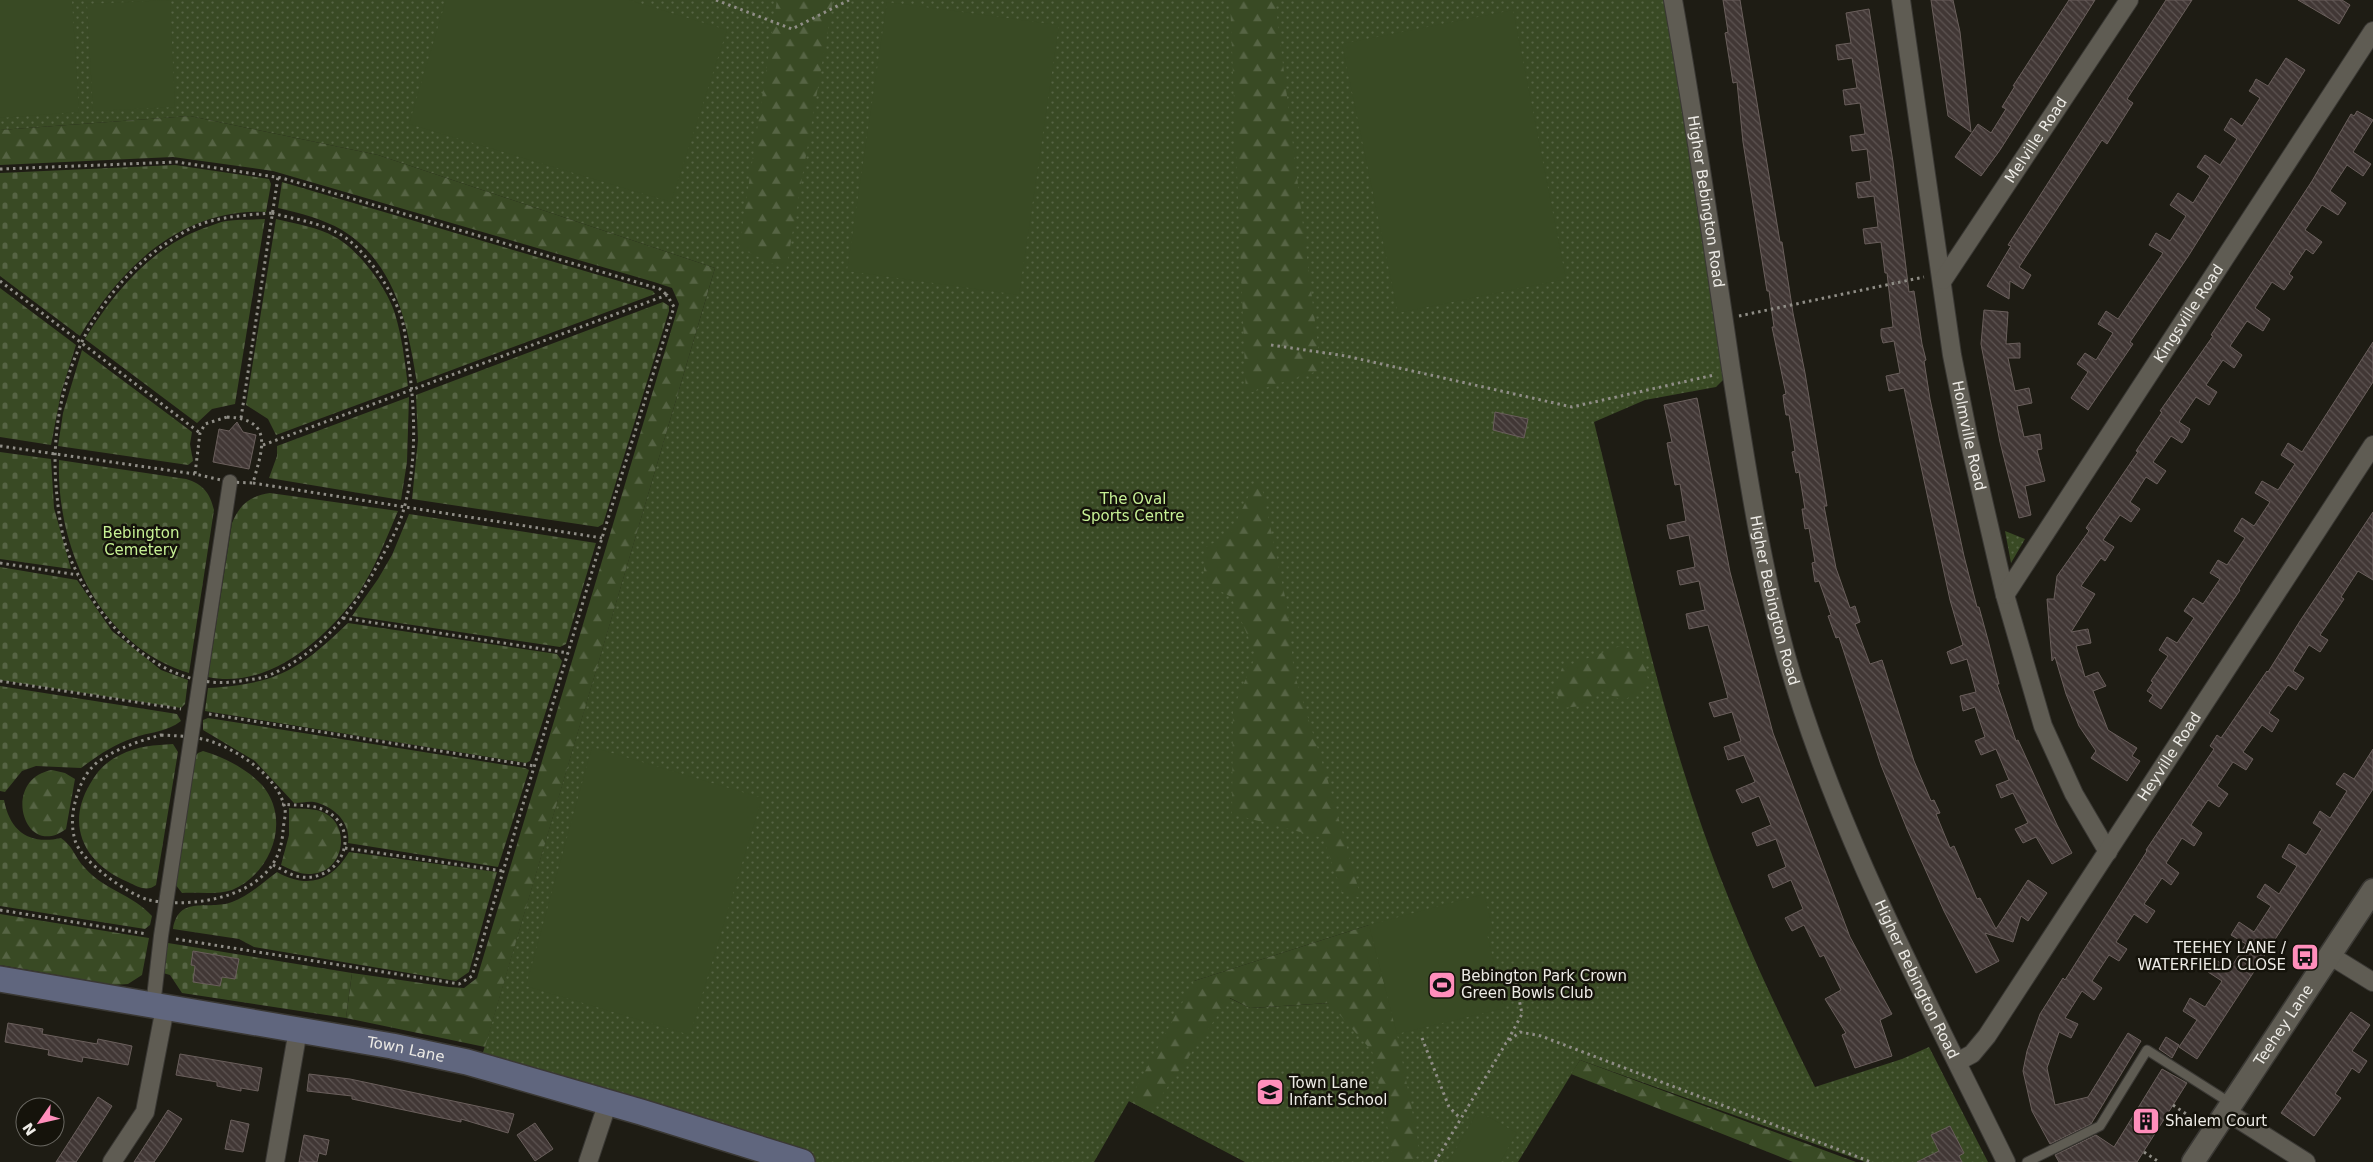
<svg xmlns="http://www.w3.org/2000/svg" width="2373" height="1162" font-family="'DejaVu Sans',sans-serif">
<style>
.grass{fill:url(#grass-dots);fill-rule:evenodd}
.forest{fill:url(#forest-firs)}
.cemetery{fill:url(#cemetery-stones)}
.pitch{fill:#394a24}
.building{fill:url(#building-back-hatch);stroke:#6a5f5c}
.lines{fill:none;stroke-linecap:round;stroke-linejoin:round}
.service-casing{stroke:#3a3834;stroke-width:11}
.pedestrian-casing{stroke:#3a3834;stroke-width:16}
.minor-casing{stroke:#3a3834;stroke-width:20}
.tertiary-casing{stroke:#3a3834;stroke-width:25}
.secondary-casing{stroke:#3a3834;stroke-width:28}
.path{stroke:#908e87;stroke-width:3;stroke-dasharray:2.5 4;stroke-linecap:butt}
.service{stroke:#5f5c53;stroke-width:9}
.pedestrian{stroke:#5f5c53;stroke-width:14}
.minor{stroke:#5f5c53;stroke-width:18}
.tertiary{stroke:#5f5c53;stroke-width:22}
.secondary{stroke:#60667e;stroke-width:25}
.labels{text-anchor:middle;stroke-width:5;stroke-linejoin:round;paint-order:stroke}
.street-label{font-size:15px;fill:#edebe6;stroke:#15130b}
.park-label{font-size:15px;fill:#c7f195;stroke:#15130b}
.poi-label{font-size:15px;fill:#edebe6;stroke:#15130b;text-anchor:start}
</style>
<defs>
<pattern id="grass-dots" width="8" height="8" patternUnits="userSpaceOnUse" patternTransform="scale(1.25)"><rect width="8" height="8" fill="#394a24"/><path d="M2 2h.1M6 6h.1" fill="none" stroke="#566444" stroke-width="1.8" stroke-linecap="round"/></pattern>
<pattern id="forest-firs" width="22" height="20" patternUnits="userSpaceOnUse" patternTransform="scale(1.25)"><rect width="22" height="20" fill="#394a24"/><path d="M5 1l3.5 6h-7zM16 11l3.5 6h-7z" fill="#566444"/></pattern>
<pattern id="cemetery-stones" width="16" height="16" patternUnits="userSpaceOnUse" patternTransform="scale(1.25)"><rect width="16" height="16" fill="#394a24"/><path d="M2 7V4a2 2 0 0 1 4 0v3zM10 15v-3a2 2 0 0 1 4 0v3z" fill="#566444"/></pattern>
<pattern id="building-back-hatch" width="6" height="6" patternUnits="userSpaceOnUse" patternTransform="scale(1.25)"><rect width="6" height="6" fill="#413735"/><path d="M-1 5l2 2M0 0l6 6M5-1l2 2" fill="none" stroke="#5d5452"/></pattern>
</defs>
<rect width="100%" height="100%" fill="#1e1c14"/>
<!-- grass -->
<path class="grass" d="M0 0H1673L1732 371 1716 387 1645 400 1594 422C1628 557 1656 695 1702 827 1733 917 1773 1002 1815 1087L1902 1059 1929 1047 1988 1162H1865L1580 1060 1518 1162H1245L1129 1101 1094 1162H802L479 1066 715 268 378 155 190 116 0 130ZM1369 925 1330 1003 1250 1008 1194 981Z
M2005 531 2025 539 2011 563Z"/>
<!-- forest -->
<path class="forest" d="M777 0 833 1 786 270 739 248Z
M1230 0H1275L1321 370 1246 394Z
M190 116 378 155 715 268 485 1047 346 1018 352 973 449 987 464 988 477 978 679 304 672 288 654 282 273 171 173 157 0 165V130Z
M1260 478 1288 611 1294 673 1328 781 1361 898 1342 892 1323 838 1232 814 1233 709 1256 655 1231 597 1203 581 1206 547 1230 534 1252 489Z
M1620 646 1642 651 1649 684 1623 701 1600 690 1581 706 1562 708 1555 687 1562 668Z
M52 770 65 773 75 779 66 829C24 861 0 779 52 770Z
M289 808C299 809 310 808 320 811 353 822 345 873 311 874 300 875 290 869 281 865L289 835Z
M0 914 149 938 142 975 128 984 114 985 0 965Z
M1369 925 1397 1034 1420 1151 1413 1162H1387L1392 1150 1372 1051 1329 1003 1250 1008 1230 998 1150 1112 1129 1101 1194 981Z
M1580 1060 1856 1162H1793L1571 1074Z"/>
<!-- cemetery -->
<path class="cemetery" d="M175 165 269 179 271 184 266 212C181 208 120 268 80 336L0 276V173Z
M282 182 653 291 655 294 417 383C408 326 396 263 342 230 323 219 300 213 278 208Z
M265 219 235 404 212 409 197 423 85 339C114 292 151 248 204 228 211 226 219 222 226 221 239 219 252 220 265 219Z
M276 219C296 224 318 227 335 237 358 249 388 289 395 314 402 337 405 362 408 386L276 435 268 419 246 405Z
M0 288 76 345 61 393 51 445 0 437Z
M663 302 669 306V311L603 524 598 527 412 499 418 440 416 395Z
M82 350 192 432 190 444 193 461 188 465 58 446 63 413Z
M409 397 407 462 401 500 269 478 277 456V446Z
M0 452 51 459 54 508 71 569 0 559Z
M59 460 186 479C203 484 210 493 214 510L189 673C100 646 56 548 59 460Z
M270 493 398 511C386 539 375 568 358 594 326 639 268 690 208 677L232 523C240 504 250 496 270 493Z
M409 514 596 543 566 644 560 647 352 616 378 579 392 555Z
M0 567 77 580 112 631 161 670 188 680 185 704 181 708 0 680Z
M348 623 557 654 562 661 530 761 526 763 205 711 208 688C277 684 299 670 348 623Z
M0 686 177 714 181 721C167 732 149 732 133 738 113 745 97 756 81 768L36 766 22 771 5 792 0 791Z
M208 718 525 768 529 770 498 867 348 843C351 823 334 806 314 802 308 801 301 803 294 803L255 761 203 730V720Z
M173 744 178 752 156 885C147 892 138 887 128 882 85 864 65 826 90 784 97 771 107 761 120 755 137 746 155 745 173 744Z
M203 751C224 757 247 769 262 785 292 820 271 874 232 890 217 895 197 892 182 893L175 884 191 761 198 753Z
M0 800H4C10 832 30 845 61 838 73 846 75 858 85 868 103 889 133 895 152 916L150 925 145 929 0 906Z
M349 852 497 872 469 972 456 981 254 947 239 939 173 929C179 894 208 911 232 902 249 896 262 883 277 872 307 889 331 882 349 852Z
M168 943 352 973 346 1018 182 993 170 975 163 973Z"/>
<!-- pitch -->
<path class="pitch" d="M0 0H72L79 112 0 118Z
M170 0 175 107 93 111 87 4Z
M446 0H629L727 30 671 202 409 124Z
M887 2 1059 25 1019 295 847 271Z
M1513 10 1566 279 1398 313 1342 44Z
M592 747 762 798 690 1035 526 986Z
M1484 894 1493 929 1487 934 1505 1008 1397 1034 1369 925Z
M1478 1111 1517 1133 1500 1162H1448Z"/>
<!-- building -->
<path class="building" d="M1723 0H1740L1780 242H1782L1793 313 1805 373 1827 506H1824L1836 568 1850 608 1855 606 1860 622 1855 624 1870 664 1882 660 1914 761 1931 801 1934 800 1940 813 1936 814 1950 848 1954 846 1977 899 1980 898 1996 929 2028 880 2047 893 2028 921 2021 916 2013 942 1985 933 1999 961 1976 973 1944 911 1907 829 1881 765 1839 637 1836 638 1828 616 1831 615 1819 581 1815 582 1812 563 1815 562 1809 528 1805 529 1802 509H1805L1799 472 1796 473 1792 452 1795 451 1789 415H1786L1784 403 1783 395 1786 394 1772 327H1774L1769 291H1767L1743 142 1737 82 1733 83 1725 33 1728 32Z
M1931 0H1953L1960 32 1971 132 1948 116Z
M2069 0H2095L2000 150 1981 176 1955 157 1978 124 1991 133 2006 109 2002 107 2015 86H2013Z
M2166 0H2192L2127 99 2133 103 2107 144 2102 140 2019 267 2031 275 2023 289 2010 281 2009 299 1987 286 2011 246 2008 245Z
M2298 0H2342L2350 5 2339 24Z
M1869 9 1893 162 1909 292 1914 291 1922 344 1926 360 1924 361 1930 399 1964 556 1977 607H1979L1988 640 1999 684H1997L2016 741 2018 740 2057 825 2072 853 2052 864 2036 837 2023 843 2015 829 2028 823 2013 793 2001 798 1996 785 2009 780 1996 749 1981 755 1975 741 1985 737 1975 707 1963 711 1960 696 1976 692 1967 659 1951 664 1947 652 1963 645 1950 600 1904 388 1889 391 1886 376 1900 373 1894 341 1883 343 1881 336V329L1893 327 1887 273H1885L1881 242 1865 244 1863 229 1878 227 1874 196 1858 198 1856 183 1871 181 1867 149 1852 151 1850 136 1865 134 1860 103 1845 105 1843 90 1857 88 1852 58 1838 60 1836 45 1851 43 1846 13Z
M2286 58 2305 70 2189 255 2130 342 2133 344 2088 410 2071 398 2088 372 2077 364 2085 353 2096 360 2113 333 2098 324 2106 311 2118 319 2163 253 2149 245 2156 233 2170 241 2186 216 2170 205 2178 193 2193 203 2210 176 2197 167 2205 155 2220 165 2237 139 2224 130 2231 118 2242 126 2260 98 2249 91 2253 85 2256 79 2268 86Z
M2357 111 2373 120 2353 152 2371 164 2363 176 2347 165 2330 191 2346 203 2338 215 2322 205 2305 230 2322 242 2313 254 2306 249 2289 274 2293 277 2284 290 2272 282 2255 308 2270 319 2263 331 2247 321 2230 346 2242 355 2234 368 2223 360 2206 385 2217 392 2209 405 2196 397 2179 422 2190 429 2187 436 2182 443 2171 436 2153 462 2166 471 2157 484 2146 477 2130 502 2140 509 2131 522 2120 515 2103 540 2114 547 2105 561 2101 558 2081 586 2095 594 2071 632 2088 629 2091 643 2076 646 2085 677 2098 672 2106 686 2093 691 2108 730 2137 748 2132 756 2140 761 2127 781 2091 758 2096 751 2079 726 2066 694 2055 657 2052 661 2047 599H2054L2057 576 2089 531 2086 528 2138 452 2136 451 2162 412 2160 411 2213 336 2211 335 2312 181 2351 114 2354 116Z
M1984 310 2008 312 2006 344 2020 343V358H2008L2015 391 2029 388 2032 403 2017 406 2024 437 2040 434 2042 449 2037 450 2045 481 2025 486 2031 515 2019 518 2000 442 1981 344Z
M2373 342V382L2239 589 2240 590 2161 709 2149 701 2153 695 2147 691 2153 682 2151 681 2168 656 2159 650 2167 637 2177 643 2194 618 2184 611 2193 598 2203 604 2220 579 2210 573 2218 560 2227 565 2245 538 2234 531 2242 518 2254 526 2270 502 2255 493 2262 481 2278 490 2295 464 2281 455 2288 443 2302 452Z
M1697 398 1730 572 1773 733 1850 937 1892 1014 1880 1020 1892 1056 1855 1068 1842 1035 1846 1033 1825 999 1841 990 1824 955 1820 957 1804 925 1792 931 1785 918 1803 909 1791 880 1773 888 1768 875 1786 867 1776 839 1757 846 1752 833 1771 825 1759 796 1742 803 1736 790 1755 782 1744 755 1728 760 1724 747 1741 741 1732 712 1714 717 1709 703 1728 698 1708 625 1689 629 1686 614 1705 610 1699 581 1680 585 1677 571 1695 567 1689 535 1670 539 1668 531 1667 525 1686 521 1680 484 1675 485 1667 443 1672 442 1664 405Z
M1495 412 1528 419 1524 438 1493 430Z
M237 422 243 432 256 435 249 469 213 462 219 429 229 431Z
M2373 512V580L2358 571 2341 597 2344 599 2320 635 2328 640 2320 652 2309 645 2293 671 2304 678 2296 690 2288 685 2269 713 2279 720 2272 732 2262 725 2243 752 2253 759 2246 770 2233 762 2217 786 2228 794 2219 807 2208 800 2191 825 2202 833 2194 846 2182 838 2166 863 2179 873 2171 885 2162 878 2144 904 2155 911 2147 923 2134 914 2116 942 2127 949 2119 961 2109 955 2092 981 2102 988 2094 1000 2082 991 2065 1018 2078 1024 2071 1038 2059 1032 2047 1068 2055 1105 2088 1097 2128 1033 2141 1041 2091 1124 2050 1144 2032 1111 2023 1071 2027 1051 2040 1014 2063 978 2065 980 2147 851 2146 850 2214 749 2210 746 2217 735 2221 738 2267 671 2268 672 2300 621Z
M2373 749V789L2197 1059 2179 1047 2197 1020 2183 1011 2190 998 2205 1007 2222 981 2208 972 2216 960 2230 969 2246 944 2231 935 2239 922 2254 932 2271 906 2257 897 2265 884 2279 894 2297 866 2282 857 2289 844 2306 855 2322 829 2313 823 2320 811 2330 818 2347 791 2336 784 2344 773 2354 779Z
M193 951 239 959 235 979 222 977 220 986 193 982 195 966 191 965Z
M2351 1012 2370 1025 2352 1051 2367 1061 2359 1073 2352 1068 2335 1094 2341 1098 2314 1136 2281 1113Z
M8 1023 43 1029 42 1034 97 1044 98 1039 132 1046 128 1065 83 1057 82 1062 48 1055 49 1050 5 1042Z
M2166 1037 2179 1045 2172 1058 2159 1049Z
M180 1054 262 1068 258 1091 241 1088V1091L217 1086V1082L176 1075Z
M2162 1069 2187 1083 2137 1162H2059L2055 1155 2096 1135 2114 1147Z
M309 1074 350 1079 514 1114 508 1133 461 1119V1122L352 1099V1096L307 1091Z
M98 1097 112 1106 95 1133 76 1162H56Z
M168 1110 182 1119 165 1146 154 1162H134Z
M231 1120 249 1124 243 1152 225 1149Z
M535 1123 553 1149 535 1161 517 1135Z
M1950 1126 1964 1153 1959 1156 1962 1162H1917L1939 1151 1931 1135Z
M304 1135 329 1140 326 1155 319 1153 317 1162H299Z"/>
<g class="lines">
<!-- service casing -->
<g class="service-casing">
<path id="service" d="M2027 1162 2100 1126 2147 1050 2232 1104"/>
</g>
<!-- pedestrian casing -->
<g class="pedestrian-casing">
<path id="pedestrian" d="M153 1006 161 936 230 482"/>
</g>
<!-- minor casing -->
<g class="minor-casing">
<g id="minor">
<path id="s1" d="M1673 0C1695 123 1713 246 1731 369 1746 463 1760 559 1785 652 1834 828 1926 998 2006 1162"/>
<path id="s2" d="M1901 0 1952 355 1968 435 2005 595 2043 726 2074 794 2108 852"/>
<path id="s3" d="M1943 280 2129 0"/>
<path id="s4" d="M2005 595 2373 31"/>
<path d="M2331 956 2373 982"/>
<path id="s5" d="M1957 1062 1972 1054 1987 1036 2373 445"/>
<path d="M2227 1112 2306 1162"/>
<path d="M112 1162 145 1112 165 1008"/>
<path d="M275 1162 298 1030"/>
<path d="M588 1162 608 1102"/>
</g>
</g>
<!-- tertiary casing -->
<g class="tertiary-casing">
<g id="tertiary">
<path id="s6" d="M2193 1162 2373 890"/>
</g>
</g>
<!-- secondary casing -->
<g class="secondary-casing">
<g id="secondary">
<path id="s7" d="M0 979 392 1046 467 1062 641 1112 802 1162"/>
</g>
</g>
<!-- path -->
<path class="path" d="M716 0 792 29 849 0
M0 169 177 162 282 178 660 289 667 295
M272 213C293 219 317 222 336 232 363 245 389 286 400 313 405 327 406 344 408 358 415 410 418 465 402 515 397 531 387 547 379 562 355 609 321 652 272 674 264 678 255 679 246 680 166 697 100 626 71 560 62 540 59 516 57 496 46 400 82 304 161 247 173 239 187 229 201 224 224 216 249 215 272 213Z
M0 281 200 433
M1739 316 1924 277
M1271 345 1346 356 1572 407 1714 375
M227 417C275 419 262 450 253 483L230 482 195 474 200 433 205 424Z
M241 418 278 177
M0 446 195 474
M253 483 602 538
M0 563 78 575
M343 618 568 653
M0 681 181 709
M209 714 534 766
M161 735C179 736 196 736 213 742 241 752 279 778 285 809 286 816 283 825 283 832 281 854 273 869 255 882 228 901 182 907 149 900 129 895 80 861 75 840 71 826 72 812 76 799 80 784 86 771 99 761 118 748 139 741 161 735Z
M345 848 503 871
M273 865C282 869 291 876 301 877 342 882 364 829 324 810 312 804 296 806 282 804
M0 910 147 934
M176 939 459 984 472 976 602 538 674 307 667 295 263 445
M1422 1038 1449 1107 1461 1119
M1508 1040 1522 1014 1515 978
M2173 1105 2198 1122
M2144 1152 2159 1162
M1435 1162 1506 1043 1520 1032 1541 1036 1871 1162"/>
<!-- service -->
<use href="#service" class="service"/>
<!-- pedestrian -->
<use href="#pedestrian" class="pedestrian"/>
<!-- minor -->
<use href="#minor" class="minor"/>
<!-- tertiary -->
<use href="#tertiary" class="tertiary"/>
<!-- secondary -->
<use href="#secondary" class="secondary"/>
</g>
<!-- icons -->
<defs>
<g id="bus-square" transform="scale(1.4375)"><rect x="-9" y="-9" width="18" height="18" rx="4" fill="#ff8ebb" stroke="#15130b"/><path d="M-5-6H5V4H4V6H2V4H-2V6H-4V4H-5ZM-3.5-4V0h7V-4ZM-3.5 1.2v1.5H-2V1.2ZM2 1.2v1.5H3.5V1.2Z" fill="#111"/></g>
<g id="stadium-square" transform="scale(1.4375)"><rect x="-9" y="-9" width="18" height="18" rx="4" fill="#ff8ebb" stroke="#15130b"/><path d="M0-5a6.5 5 0 1 0 0 10a6.5 5 0 1 0 0-10ZM-3.5-1.8h7v3.6h-7Z" fill="#111"/></g>
<g id="school-square" transform="scale(1.4375)"><rect x="-9" y="-9" width="18" height="18" rx="4" fill="#ff8ebb" stroke="#15130b"/><path d="M0-5L7-2L0 1L-7-2ZM-4 1L0 2.5L4 1V4Q0 6-4 4Z" fill="#111"/></g>
<g id="building-square" transform="scale(1.4375)"><rect x="-9" y="-9" width="18" height="18" rx="4" fill="#ff8ebb" stroke="#15130b"/><path d="M-4-6H4V6H1V3H-1V6H-4ZM-2.5-4.3h1.7v1.8h-1.7ZM.8-4.3h1.7v1.8H.8ZM-2.5-1h1.7V.8h-1.7ZM.8-1h1.7V.8H.8Z" fill="#111"/></g>
</defs>
<g fill-rule="evenodd">
<use href="#bus-square" x="2305" y="957"/>
<use href="#stadium-square" x="1442" y="985"/>
<use href="#school-square" x="1270" y="1092"/>
<use href="#building-square" x="2146" y="1121"/>
</g>
<g class="labels">
<!-- street labels -->
<g class="street-label">
<text dy="5" stroke="none"><textPath href="#s3" startOffset="168">Melville Road</textPath></text>
<text dy="5" stroke="none"><textPath href="#s1" startOffset="204">Higher Bebington Road</textPath></text>
<text dy="5" stroke="none"><textPath href="#s4" startOffset="336">Kingsville Road</textPath></text>
<text dy="5" stroke="none"><textPath href="#s2" startOffset="441">Holmville Road</textPath></text>
<text dy="5" stroke="none"><textPath href="#s1" startOffset="609">Higher Bebington Road</textPath></text>
<text dy="5" stroke="none"><textPath href="#s5" startOffset="374">Heyville Road</textPath></text>
<text dy="5" stroke="none"><textPath href="#s1" startOffset="1015">Higher Bebington Road</textPath></text>
<text dy="5" stroke="none"><textPath href="#s6" startOffset="164">Teehey Lane</textPath></text>
<text dy="5" stroke="none"><textPath href="#s7" startOffset="412">Town Lane</textPath></text>
</g>
<!-- park labels -->
<g class="park-label">
<text x="1133" y="504">The Oval<tspan x="1133" dy="17">Sports Centre</tspan></text>
<text x="141" y="538">Bebington<tspan x="141" dy="17">Cemetery</tspan></text>
</g>
<!-- poi labels -->
<g class="poi-label">
<text x="2286" y="953" text-anchor="end">TEEHEY LANE /<tspan x="2286" dy="17">WATERFIELD CLOSE</tspan></text>
<text x="1461" y="981">Bebington Park Crown<tspan x="1461" dy="17">Green Bowls Club</tspan></text>
<text x="1289" y="1088">Town Lane<tspan x="1289" dy="17">Infant School</tspan></text>
<text x="2165" y="1126">Shalem Court</text>
</g>
</g>
<!-- north arrow -->
<g transform="translate(40 1122) rotate(236)"><circle r="24" fill="#15130b" stroke="#6b6963"/>
<path d="M0-4L9 19L0 12L-9 19Z" fill="#ff8ebb"/>
<text y="-8" font-size="14" font-weight="bold" text-anchor="middle" fill="#edebe6">N</text>
</g>
</svg>
